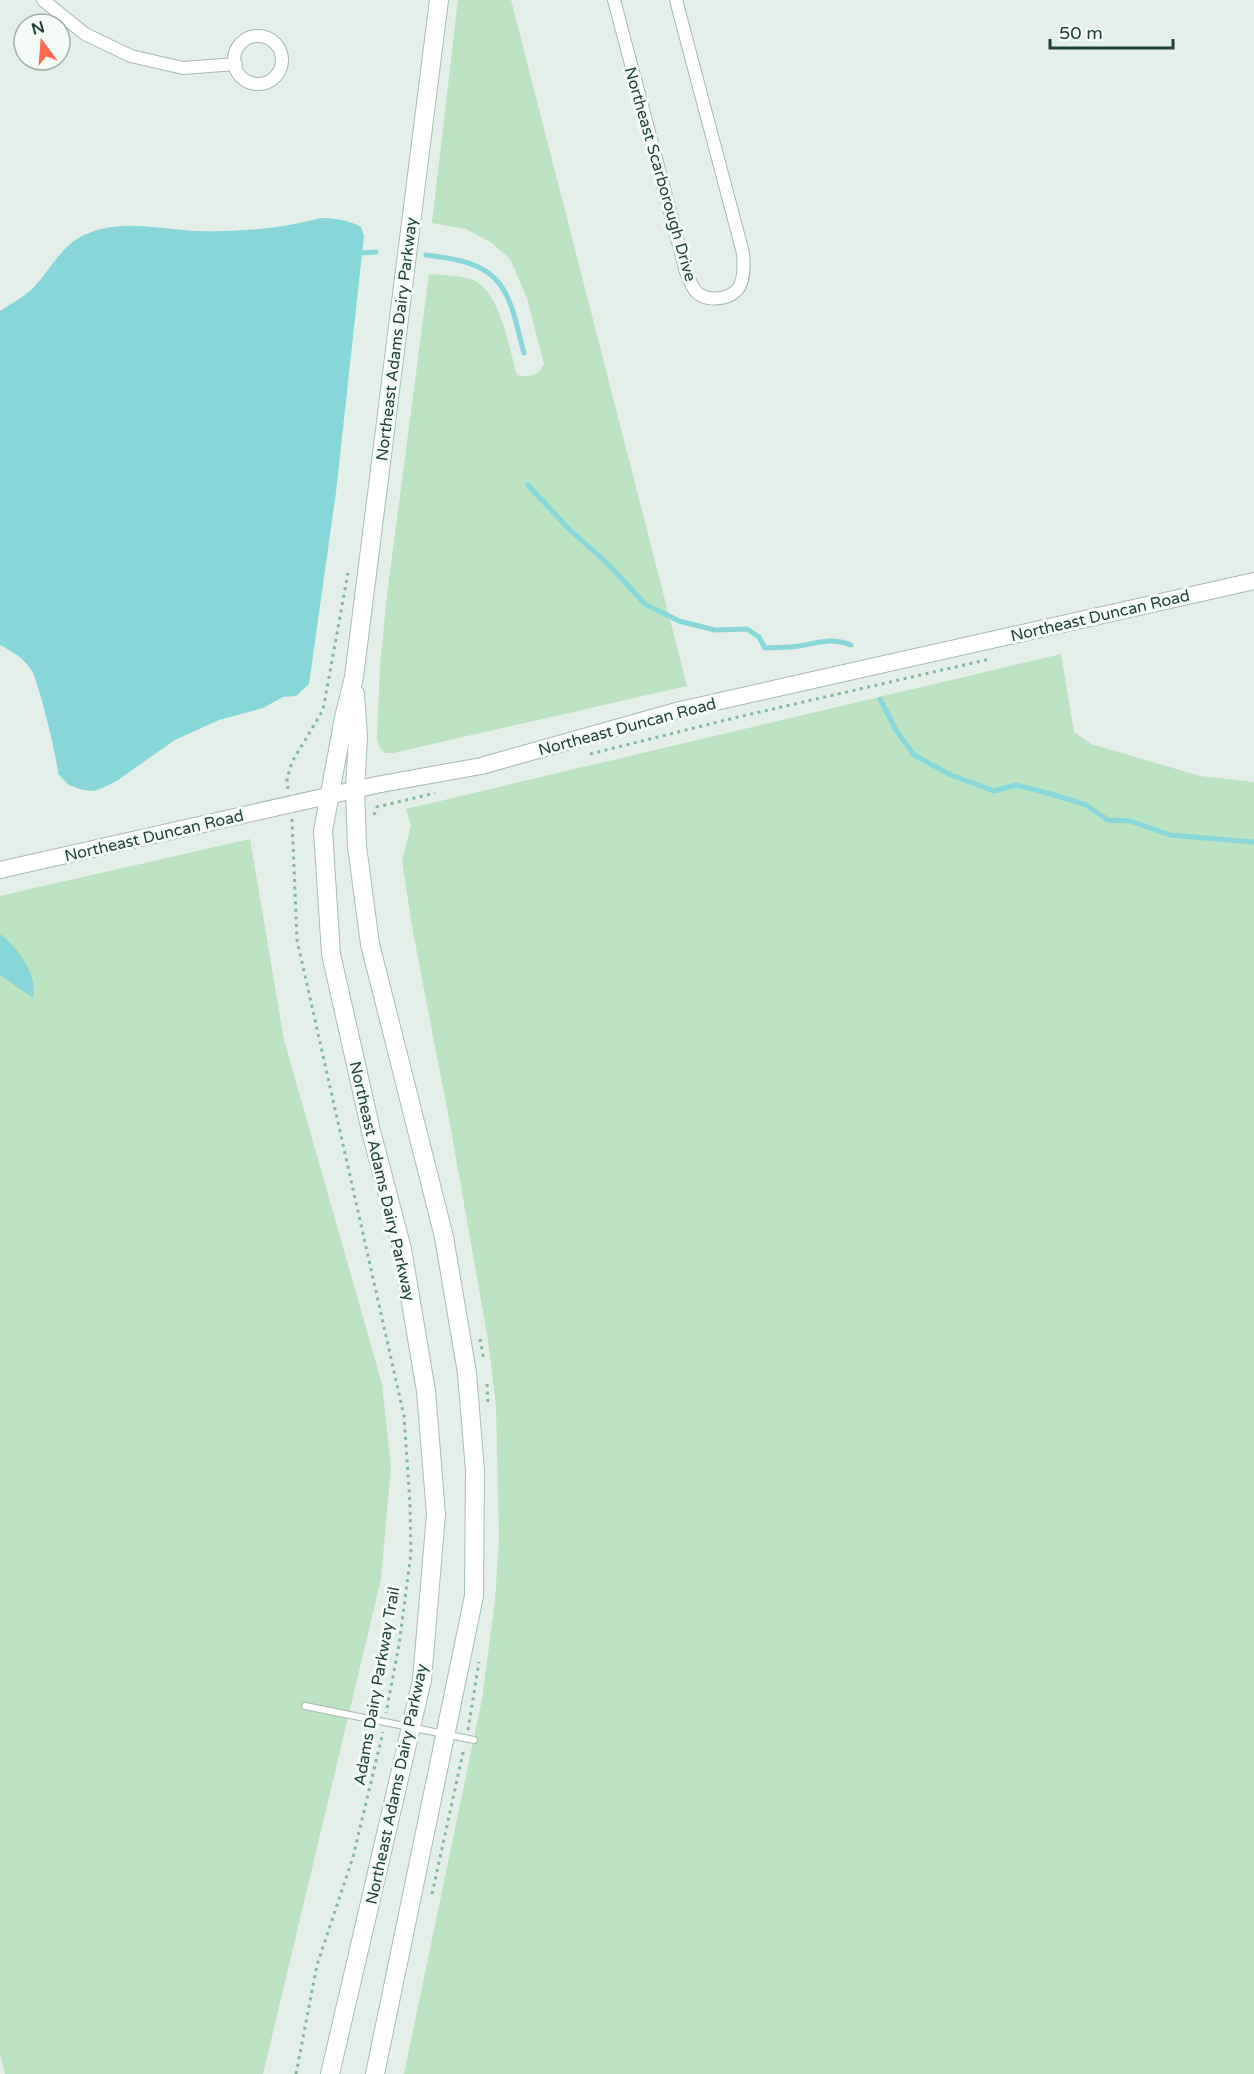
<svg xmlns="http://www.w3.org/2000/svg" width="1254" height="2074" font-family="'Varela Round',sans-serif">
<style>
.green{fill:#bbe2c1}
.water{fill:#87d6d9}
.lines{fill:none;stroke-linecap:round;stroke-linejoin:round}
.stream{stroke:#87d6d9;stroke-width:5}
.service-casing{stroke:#a6b8b0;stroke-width:8}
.minor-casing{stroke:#a6b8b0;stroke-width:14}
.tertiary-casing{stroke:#a6b8b0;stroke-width:18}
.secondary-casing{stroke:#a4bfb2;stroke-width:20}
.path{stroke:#81b69f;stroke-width:3;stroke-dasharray:3 4.5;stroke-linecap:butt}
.service{stroke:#fff;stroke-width:6}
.minor{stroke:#fff;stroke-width:12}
.tertiary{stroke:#fff;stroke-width:16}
.secondary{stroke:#fff;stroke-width:18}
.labels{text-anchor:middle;stroke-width:6;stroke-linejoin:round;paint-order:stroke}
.street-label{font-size:16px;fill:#214336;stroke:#f5fbf7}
</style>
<rect width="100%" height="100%" fill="#e4efe9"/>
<!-- green -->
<path class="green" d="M458 0H511L687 686 393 753H385L380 748 377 740 380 666 387 595 429 274C442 275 457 275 470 279 500 287 509 349 517 375 530 378 538 376 544 364L527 298 510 259 492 243 466 229 432 223Z
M1061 654 1074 732 1091 744 1200 776 1254 782V2074H404L482 1699 495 1601 499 1539 496 1405 488 1340 450 1124 413 932 402 861 411 825 406 809Z
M250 839 284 1040 382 1384 391 1466 381 1579 263 2074H5L0 2054V896Z"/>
<!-- water -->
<path class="water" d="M320 218C335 218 348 220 361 227L364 236 336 492 309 684 296 696 283 697 263 708 219 720 175 740 115 782 102 788 94 791 83 790 69 785 58 774C59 765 38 680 32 671 25 659 12 651 0 645V311C10 304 22 298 31 290 50 272 59 247 84 235 121 218 159 229 197 231 238 232 281 229 320 218Z
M0 934C18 948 38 974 33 998L0 975Z"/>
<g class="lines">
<!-- stream -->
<path class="stream" d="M362 253 376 252
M426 255C452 258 485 262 501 286 514 304 518 332 524 353
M528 485 569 529 608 564 645 604 679 621 715 630 747 629 759 637 765 648C776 647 788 648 799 646 819 643 830 637 851 645
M880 699 896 730 914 755 951 775 994 791 1016 785 1051 794 1086 805 1108 820 1130 821 1170 835 1254 842"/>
<!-- service casing -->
<g class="service-casing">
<path id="service" d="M305 1706 474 1740"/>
</g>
<!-- minor casing -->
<g class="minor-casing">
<path id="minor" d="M43 0 85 34 131 56 183 68 236 64
M614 0 686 272C688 277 691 284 694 289 703 302 726 301 737 290 745 281 744 264 743 253L676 0
M234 60a24 24 0 1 1 48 0a24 24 0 1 1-48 0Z"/>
</g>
<!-- tertiary casing -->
<g class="tertiary-casing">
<path id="tertiary" d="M0 870 376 785 481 766 680 710 1254 581"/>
</g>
<!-- secondary casing -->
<g class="secondary-casing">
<path id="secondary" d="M355 694 358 736 355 789 357 846 370 944 444 1237 467 1373 475 1471 474 1596 375 2074
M330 2074 422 1680 436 1514 426 1391 402 1249 371 1131 331 954 323 831 344 718 354 677 439 0"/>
</g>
<!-- path -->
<path class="path" d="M590 754 738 717 990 659
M288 789 287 779 292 762 323 710 348 573
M374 815 377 807 435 793
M292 819 297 940 404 1416 410 1504 411 1553 399 1645 386 1713
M480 1339 484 1360
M487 1384 488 1404
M468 1730 479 1662
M432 1894 464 1748
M296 2074 317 1965 353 1857 383 1732"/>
<!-- service -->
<use href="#service" class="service"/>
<!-- minor -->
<use href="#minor" class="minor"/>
<!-- tertiary -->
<use href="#tertiary" class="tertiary"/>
<!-- secondary -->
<use href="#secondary" class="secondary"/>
</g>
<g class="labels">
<!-- street labels -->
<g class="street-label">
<text transform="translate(661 174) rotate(74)" y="6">Northeast Scarborough Drive</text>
<text transform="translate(396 339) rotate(-83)" y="6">Northeast Adams Dairy Parkway</text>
<text transform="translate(1100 615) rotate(-13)" y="6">Northeast Duncan Road</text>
<text transform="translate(627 726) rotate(-15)" y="6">Northeast Duncan Road</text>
<text transform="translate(154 835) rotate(-13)" y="6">Northeast Duncan Road</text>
<text transform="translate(383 1181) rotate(77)" y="6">Northeast Adams Dairy Parkway</text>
<text transform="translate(376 1686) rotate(-80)" y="6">Adams Dairy Parkway Trail</text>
<text transform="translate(396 1784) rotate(-78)" y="6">Northeast Adams Dairy Parkway</text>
</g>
</g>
<!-- north arrow -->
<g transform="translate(42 42) rotate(344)"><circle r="28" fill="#f5fbf7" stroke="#a0b1aa" stroke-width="1.5"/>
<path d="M0-4.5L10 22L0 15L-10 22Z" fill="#ff6852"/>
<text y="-9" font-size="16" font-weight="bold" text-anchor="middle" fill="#214336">N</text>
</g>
<!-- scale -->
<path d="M1050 39v9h123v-9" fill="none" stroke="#214336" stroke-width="3"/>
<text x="1059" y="39" font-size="18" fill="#214336" stroke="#f5fbf7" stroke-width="4.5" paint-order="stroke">50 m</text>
</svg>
